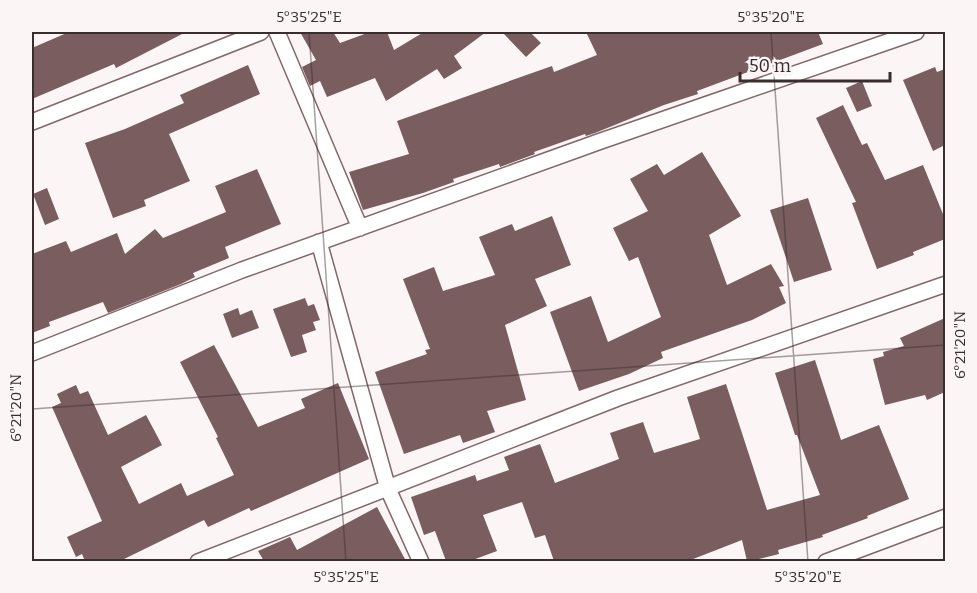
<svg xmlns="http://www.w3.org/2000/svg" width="977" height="593" font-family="Bitter,serif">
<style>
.building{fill:#795d5f}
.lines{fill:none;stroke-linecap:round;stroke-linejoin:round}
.street-casing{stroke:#836769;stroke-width:18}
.street{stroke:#fff;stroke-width:15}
.ticks{fill:none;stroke:#392d2e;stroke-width:1.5;stroke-opacity:0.45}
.neatline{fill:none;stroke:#392d2e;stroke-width:2}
.ticks-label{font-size:15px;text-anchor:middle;fill:#392d2e}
</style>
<rect width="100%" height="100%" fill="#fbf5f5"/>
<!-- building -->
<path class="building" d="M69 32H186L116 68 114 64 32 99V48Z
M300 32H333L340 43 370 32H387L394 50 424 32H486L454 56 462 68 444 79 437 69 386 101 375 78 327 97 320 81 310 86 302 67 316 60Z
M502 32H530L541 43 526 57Z
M586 32H818L823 44 697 91 698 94 664 105 595 133 586 136 585 134 534 152 535 154 500 167 499 164 453 179 454 182 423 193 363 210 349 172 409 154 397 121 552 66 554 72 597 55Z
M248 65 260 94 169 134 190 181 144 200 146 206 113 218 85 143 125 129 184 103 180 95Z
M935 67 937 72 945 69V145L933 151 903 80Z
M862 81 872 106 857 112 846 88Z
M843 105 862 145 867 143 885 180 923 165 945 219V239L913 252 914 255 877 269 852 203 856 202 816 118Z
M702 152 741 216 709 235 727 285 771 264 784 286 779 287 786 303 752 320 661 352 663 358 629 374 579 391 550 312 591 296 608 342 661 317 638 257 629 261 613 228 648 211 630 179 657 164 664 175Z
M257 169 281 224 225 247 229 258 193 273 195 277 181 284 108 313 103 302 49 322 50 326 32 333V254L66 241 71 252 117 233 125 254 155 229 163 238 226 212 215 186Z
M47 188 59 219 45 225 33 194Z
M808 198 832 270 794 282 770 210Z
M552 216 571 265 535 279 547 306 505 325 526 400 487 411 495 432 463 443 460 435 404 454 375 372 427 354 425 350 430 349 403 279 434 267 443 291 495 275 479 237 512 224 515 231Z
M305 298 308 306 314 304 320 320 313 322 316 330 302 335 307 352 291 357 273 309Z
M238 308 240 315 252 310 259 328 232 338 223 314Z
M945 318V392L927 400 925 395 885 405 873 359 884 356 883 352 904 346 900 338Z
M214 345 258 427 305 408 301 399 338 383 369 459 251 511 249 508 208 527 204 520 120 561H85L82 554 76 557 67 537 102 521 52 407 61 403 57 394 76 385 80 394 88 391 108 435 146 415 162 445 121 467 139 504 181 483 187 496 234 475 216 438 218 437 180 362Z
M815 360 841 440 879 425 909 499 867 516 868 518 822 535 823 537 778 550 779 554 751 561H747L742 540 688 561H554L545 535 535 538 522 502 483 515 497 551 470 561H446L435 531 424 535 411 497 475 475 477 481 509 470 504 457 540 444 555 483 619 459 610 433 643 422 654 453 700 439 687 397 726 384 767 510 820 495 797 435H795L775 373Z
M377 507 406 561H264L258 551 290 537 297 550Z"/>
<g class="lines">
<!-- street casing -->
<g class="street-casing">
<path id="street" d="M277 32 360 228
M32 122 261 32
M319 242 388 489 421 562
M32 353 242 270 601 141 916 32
M198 562 618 398 946 284
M826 562 946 517"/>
</g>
<!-- street -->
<use href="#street" class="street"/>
</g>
<!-- ticks -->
<path class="ticks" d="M309 32 346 562M771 32 808 562M32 409 946 345"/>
<!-- border -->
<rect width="977" height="593" fill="none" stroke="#fbf5f5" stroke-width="66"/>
<!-- scale -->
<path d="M740 72v9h150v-9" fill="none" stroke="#392d2e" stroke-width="3"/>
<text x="749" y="72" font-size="18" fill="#392d2e" stroke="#fbf5f5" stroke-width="4.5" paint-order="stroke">50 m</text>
<rect x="33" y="33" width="911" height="527" class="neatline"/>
<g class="ticks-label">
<text x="309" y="22">5°35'25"E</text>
<text x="771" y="22">5°35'20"E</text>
<text transform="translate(960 345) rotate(-90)" y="5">6°21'20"N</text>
<text transform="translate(16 408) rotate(-90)" y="5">6°21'20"N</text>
<text x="346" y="582">5°35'25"E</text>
<text x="808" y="582">5°35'20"E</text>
</g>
</svg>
